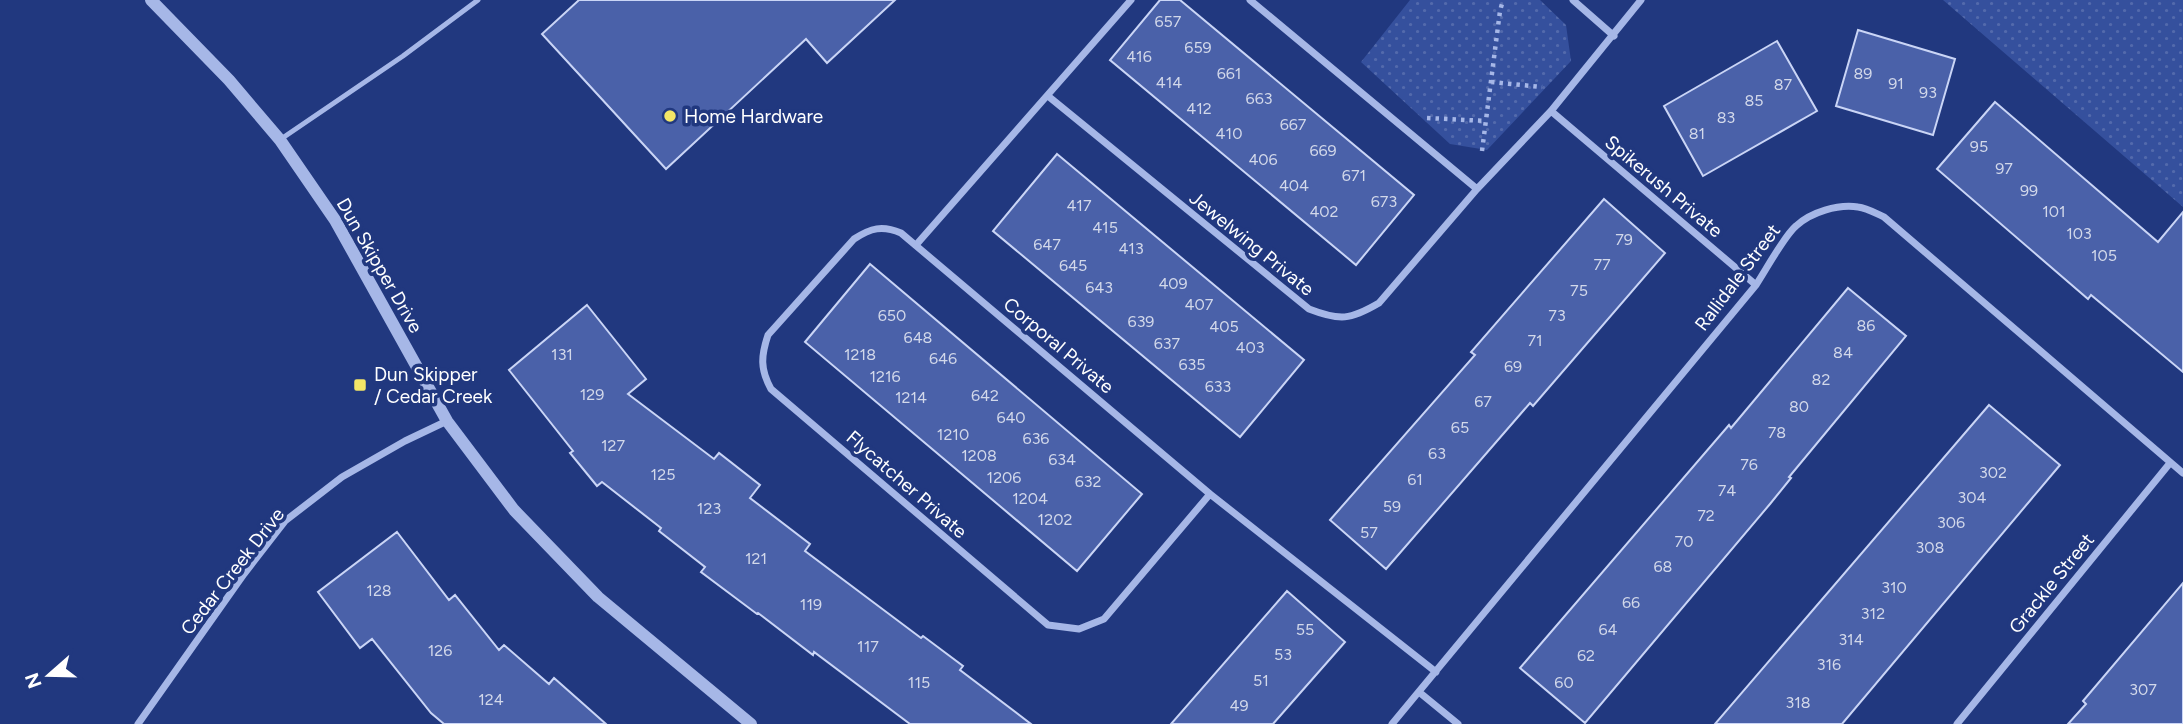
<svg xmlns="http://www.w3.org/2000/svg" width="2183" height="724" font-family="Figtree,sans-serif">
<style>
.green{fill:url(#green-dots)}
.building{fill:#4a61a9;stroke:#cad5f6;stroke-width:2}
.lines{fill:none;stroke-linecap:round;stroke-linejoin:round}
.path{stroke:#a6b7e7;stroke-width:4.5;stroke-dasharray:3.5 5;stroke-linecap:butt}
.service{stroke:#a6b7e7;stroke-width:5}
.minor{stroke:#a6b7e7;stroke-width:7}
.tertiary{stroke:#a6b7e7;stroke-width:12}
.poi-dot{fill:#f4e667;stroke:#21387f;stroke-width:2.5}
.labels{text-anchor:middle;stroke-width:7;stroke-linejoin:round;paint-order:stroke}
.number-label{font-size:16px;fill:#d2d8ea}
.poi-label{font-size:19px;fill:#fff;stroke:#21387f;text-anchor:start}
.street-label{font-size:19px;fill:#fff;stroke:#21387f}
</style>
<defs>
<pattern id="green-dots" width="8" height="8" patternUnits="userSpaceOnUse" patternTransform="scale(1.75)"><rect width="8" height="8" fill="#35509d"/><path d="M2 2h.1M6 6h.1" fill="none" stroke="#536aac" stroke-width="1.8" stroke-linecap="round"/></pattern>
</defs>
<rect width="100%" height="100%" fill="#21387f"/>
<!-- green -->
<path class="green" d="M1410 0H1540L1566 25 1571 61 1487 150 1450 144 1361 62Z
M1943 0H2183V207Z"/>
<!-- building -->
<path class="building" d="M579 0H895L827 63 806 39 666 169 542 34Z
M1160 0H1180L1414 195 1356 265 1110 60Z
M1858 30 1955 59 1933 135 1836 106Z
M1777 41 1817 111 1703 176 1664 106Z
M1995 102 2158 242 2183 212V372L2091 295 2088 299 1937 169Z
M1057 154 1304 360 1240 437 993 231Z
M1604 199 1665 253 1533 406 1530 403 1386 569 1330 520 1475 355 1471 352Z
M870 264 1142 494 1077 571 805 342Z
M1848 288 1906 336 1789 477 1791 478 1770 504 1585 723 1520 668 1729 425 1731 428Z
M587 305 646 379 628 394 714 459 719 453 760 485 750 498 810 544 805 551 921 638 923 636 963 666 960 670 1031 724H910L814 652 813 655 758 613 757 614 701 572 705 567 659 531 661 528 602 482 597 486 570 453 573 451 509 370Z
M1989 405 2060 465 1842 724H1715Z
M397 532 449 600 455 595 499 650 504 645 549 684 554 678 606 724H444L431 713 372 639 360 648 318 592Z
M2183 583V724H2068L2086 704 2083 701Z
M1287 591 1345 642 1301 692 1273 724H1171Z"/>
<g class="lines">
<!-- path -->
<path class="path" d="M1491 82 1542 87
M1427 118 1486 121
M1482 151 1500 11 1503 0"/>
<!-- service -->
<path class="service" d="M281 139 403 56 478 0"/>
<!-- minor -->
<path class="minor" d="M1250 0 1477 189
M1573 0 1614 36
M1048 96 1309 309C1340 321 1350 320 1379 303L1477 189 1551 111 1641 0
M1551 111 1756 285
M916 245 1131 0
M1210 494 1104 619 1079 629 1048 625 771 389C760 369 761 356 768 335L854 239C871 228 882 225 901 233L1210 494 1436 672
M1419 692 1458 724
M138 724 244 574 285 521 342 477 405 441 447 421
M1392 724 1756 285C1766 270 1784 236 1796 226 1811 212 1838 204 1858 207 1867 208 1875 213 1884 217L2183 473
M1957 724 2170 463"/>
<!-- tertiary -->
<path class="tertiary" d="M151 0 229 80 280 140 335 220 447 421 514 510 598 597 751 724"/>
</g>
<!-- markers -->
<g class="poi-dot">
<circle cx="670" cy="116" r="7"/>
<rect x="353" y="378" width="14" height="14" rx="3.5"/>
</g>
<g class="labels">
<!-- number labels -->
<g class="number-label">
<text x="1168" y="27">657</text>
<text x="1198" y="53">659</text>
<text x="1139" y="62">416</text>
<text x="1229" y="79">661</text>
<text x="1863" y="79">89</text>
<text x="1169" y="88">414</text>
<text x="1896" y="89">91</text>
<text x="1783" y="90">87</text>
<text x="1928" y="98">93</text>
<text x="1259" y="104">663</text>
<text x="1754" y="106">85</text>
<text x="1199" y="114">412</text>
<text x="1726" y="123">83</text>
<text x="1293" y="130">667</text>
<text x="1229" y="139">410</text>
<text x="1697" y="139">81</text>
<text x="1979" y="152">95</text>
<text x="1323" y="156">669</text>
<text x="1263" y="165">406</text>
<text x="2004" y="174">97</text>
<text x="1354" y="181">671</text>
<text x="1294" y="191">404</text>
<text x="2029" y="196">99</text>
<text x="1384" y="207">673</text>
<text x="1079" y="211">417</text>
<text x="1324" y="217">402</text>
<text x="2054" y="217">101</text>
<text x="1105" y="233">415</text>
<text x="2079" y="239">103</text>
<text x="1624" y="245">79</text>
<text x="1047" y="250">647</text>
<text x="1131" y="254">413</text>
<text x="2104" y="261">105</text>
<text x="1602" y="270">77</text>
<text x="1073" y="271">645</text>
<text x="1173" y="289">409</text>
<text x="1099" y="293">643</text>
<text x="1579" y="296">75</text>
<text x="1199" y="310">407</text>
<text x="892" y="321">650</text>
<text x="1557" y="321">73</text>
<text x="1141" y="327">639</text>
<text x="1866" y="331">86</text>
<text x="1224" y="332">405</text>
<text x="918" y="343">648</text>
<text x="1535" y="346">71</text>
<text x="1167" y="349">637</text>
<text x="1250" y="353">403</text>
<text x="1843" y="358">84</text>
<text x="562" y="360">131</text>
<text x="860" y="360">1218</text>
<text x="943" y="364">646</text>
<text x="1192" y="370">635</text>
<text x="1513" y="372">69</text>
<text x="885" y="382">1216</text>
<text x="1821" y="385">82</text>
<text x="1218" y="392">633</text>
<text x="592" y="400">129</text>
<text x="985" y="401">642</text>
<text x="911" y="403">1214</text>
<text x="1483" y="407">67</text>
<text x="1799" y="412">80</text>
<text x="1011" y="423">640</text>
<text x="1460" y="433">65</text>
<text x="1777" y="438">78</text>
<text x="953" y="440">1210</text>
<text x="1036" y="444">636</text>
<text x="613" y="451">127</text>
<text x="1437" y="459">63</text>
<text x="979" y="461">1208</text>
<text x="1062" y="465">634</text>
<text x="1749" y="470">76</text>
<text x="1993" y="478">302</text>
<text x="663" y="480">125</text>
<text x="1004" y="483">1206</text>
<text x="1415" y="485">61</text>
<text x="1088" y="487">632</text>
<text x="1727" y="496">74</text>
<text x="1972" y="503">304</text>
<text x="1030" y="504">1204</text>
<text x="1392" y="512">59</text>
<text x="709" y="514">123</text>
<text x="1706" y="521">72</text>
<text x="1055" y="525">1202</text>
<text x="1951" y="528">306</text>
<text x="1369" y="538">57</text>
<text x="1684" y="547">70</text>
<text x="1930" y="553">308</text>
<text x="756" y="564">121</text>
<text x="1663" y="572">68</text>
<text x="1894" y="593">310</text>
<text x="379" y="596">128</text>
<text x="1631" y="608">66</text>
<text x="811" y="610">119</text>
<text x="1873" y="619">312</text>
<text x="1305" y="635">55</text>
<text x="1608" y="635">64</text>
<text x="1851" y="645">314</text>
<text x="868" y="652">117</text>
<text x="440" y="656">126</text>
<text x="1283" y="660">53</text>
<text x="1586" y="661">62</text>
<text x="1829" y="670">316</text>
<text x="1261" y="686">51</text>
<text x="919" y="688">115</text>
<text x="1564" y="688">60</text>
<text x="2143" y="695">307</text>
<text x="491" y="705">124</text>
<text x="1798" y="708">318</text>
<text x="1239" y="711">49</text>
</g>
<!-- poi labels -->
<g class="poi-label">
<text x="684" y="123">Home Hardware</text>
<text x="374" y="381">Dun Skipper<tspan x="374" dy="22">/ Cedar Creek</tspan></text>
</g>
<!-- street labels -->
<g class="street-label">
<text transform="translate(1664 186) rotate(40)" y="7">Spikerush Private</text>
<text transform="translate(1252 243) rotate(39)" y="7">Jewelwing Private</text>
<text transform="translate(380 265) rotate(60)" y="7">Dun Skipper Drive</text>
<text transform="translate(1737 277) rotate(-53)" y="7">Rallidale Street</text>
<text transform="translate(1059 345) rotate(40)" y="7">Corporal Private</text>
<text transform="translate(907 484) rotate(41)" y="7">Flycatcher Private</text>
<text transform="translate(232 571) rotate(-52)" y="7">Cedar Creek Drive</text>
<text transform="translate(2051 583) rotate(-51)" y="7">Grackle Street</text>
</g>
</g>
<!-- north arrow -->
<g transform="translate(49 675) rotate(250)" stroke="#21387f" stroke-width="5" paint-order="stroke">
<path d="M0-5L12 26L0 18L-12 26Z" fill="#ffffff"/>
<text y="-10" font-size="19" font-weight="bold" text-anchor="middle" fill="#ffffff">N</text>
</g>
</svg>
